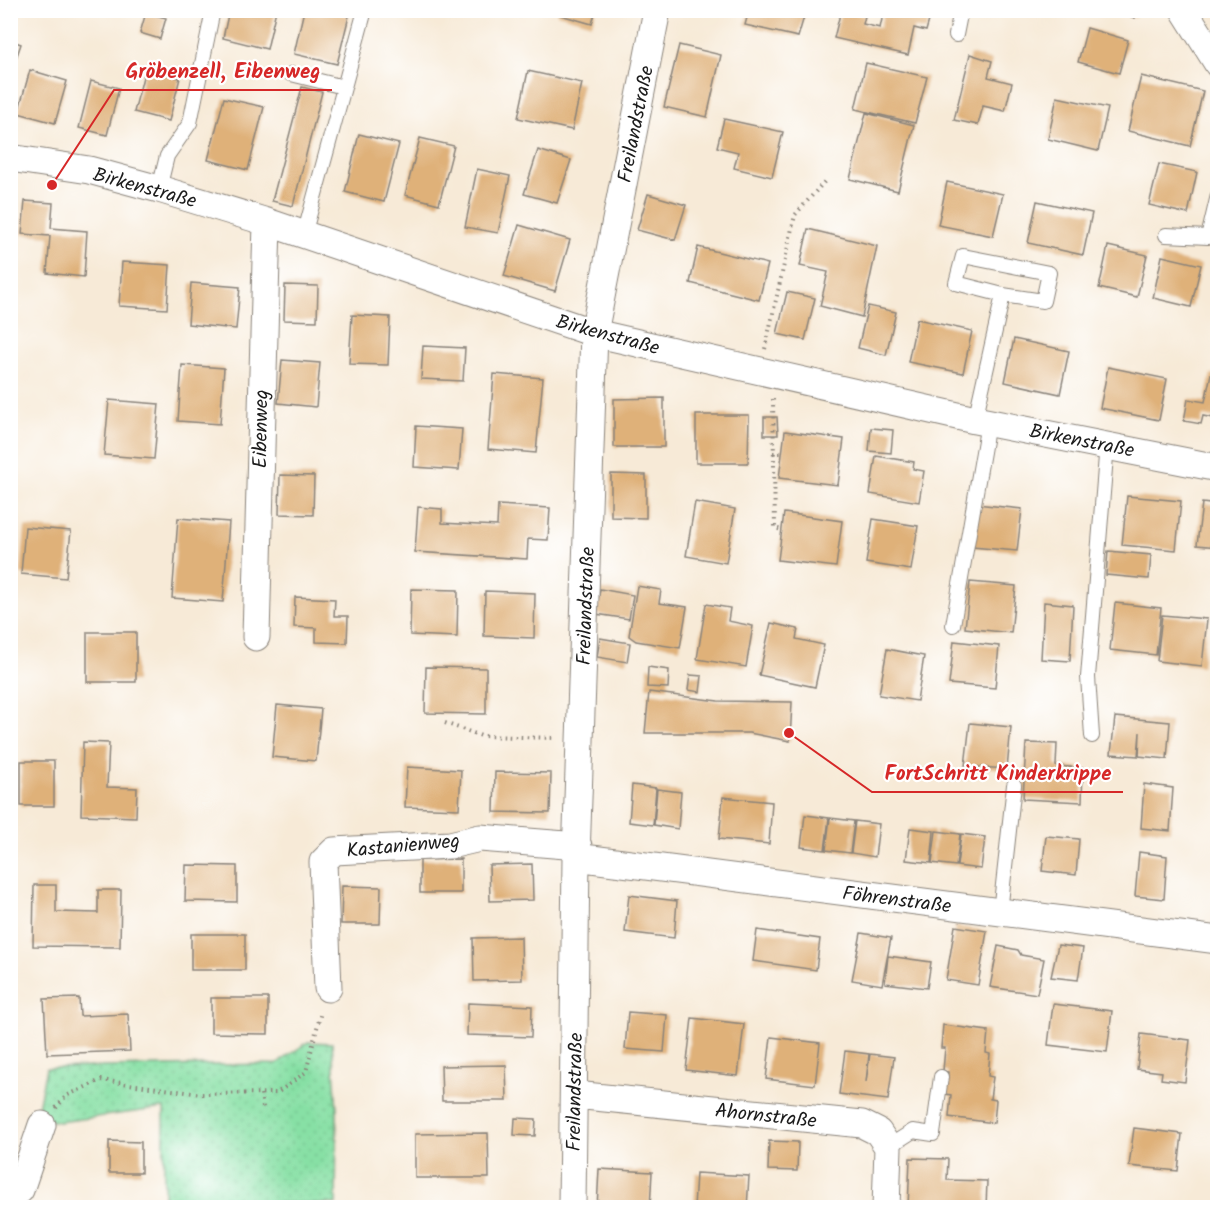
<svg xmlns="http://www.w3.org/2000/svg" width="1228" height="1218" font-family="Kalam,sans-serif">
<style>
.park{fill:url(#park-dots);stroke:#527e60;stroke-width:1.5}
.building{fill:#dfb179}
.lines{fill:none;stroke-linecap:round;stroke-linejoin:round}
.service-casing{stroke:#8a837a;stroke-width:16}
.minor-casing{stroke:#8a837a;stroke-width:29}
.path{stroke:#8a837a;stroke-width:4;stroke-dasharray:1.5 4.5;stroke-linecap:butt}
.service{stroke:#fff;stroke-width:14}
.minor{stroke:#fff;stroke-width:27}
.labels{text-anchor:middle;stroke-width:4.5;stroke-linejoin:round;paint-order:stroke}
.street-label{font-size:20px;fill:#1c1c1c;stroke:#fff}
.leader{fill:none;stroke:#d62828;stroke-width:2}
.callout-dot{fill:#d62828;stroke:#fff;stroke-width:2}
.callout-label{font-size:21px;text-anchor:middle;font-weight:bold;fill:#d62828;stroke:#fff;stroke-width:4.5;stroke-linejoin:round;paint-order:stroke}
</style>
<defs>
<pattern id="park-dots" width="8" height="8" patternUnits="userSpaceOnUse" patternTransform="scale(1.5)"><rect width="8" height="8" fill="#87e0a5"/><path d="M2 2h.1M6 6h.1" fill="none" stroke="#74c08d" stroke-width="1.8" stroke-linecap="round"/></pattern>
</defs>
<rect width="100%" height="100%" fill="#fff"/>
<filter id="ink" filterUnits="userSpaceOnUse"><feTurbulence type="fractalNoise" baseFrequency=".0167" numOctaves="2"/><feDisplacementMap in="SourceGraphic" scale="12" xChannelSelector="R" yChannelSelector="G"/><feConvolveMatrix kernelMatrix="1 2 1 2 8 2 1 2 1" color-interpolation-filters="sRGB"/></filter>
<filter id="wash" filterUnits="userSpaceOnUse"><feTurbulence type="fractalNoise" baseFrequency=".008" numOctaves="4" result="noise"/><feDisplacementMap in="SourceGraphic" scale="24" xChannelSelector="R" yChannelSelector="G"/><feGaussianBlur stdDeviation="1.35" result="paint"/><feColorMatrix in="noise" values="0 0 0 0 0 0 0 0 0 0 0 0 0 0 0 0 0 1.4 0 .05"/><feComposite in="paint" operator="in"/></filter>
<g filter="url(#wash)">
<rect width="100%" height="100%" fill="#f7ead7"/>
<!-- park -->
<path class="park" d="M308 1042 332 1043 337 1109 336 1204 164 1202V1108L59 1122 36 1118 46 1068 276 1064Z"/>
<g id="blocks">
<!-- building -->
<path class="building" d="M129 10H157L155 15 166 18 160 39 140 33 145 16Z
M229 10H276L267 49 223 38Z
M304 10H327L349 16 337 64 294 54Z
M558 10H596L592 24 557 14Z
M749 10H806L798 37 745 25Z
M841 10 865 16 863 24 880 28 884 10H932L926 31 914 28 908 55 834 38Z
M1110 10H1137L1135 18Z
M1087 28 1128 40 1119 73 1078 62Z
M10 40 21 44 11 73H10Z
M679 45 721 55 707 117 664 107Z
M970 54 992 61 988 77 1012 83 1005 111 983 106 978 125 954 120Z
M866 63 927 77 915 123 855 109Z
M145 69 180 78 169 121 134 112Z
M30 70 67 81 55 123 18 113Z
M528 71 582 83 572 130 518 118Z
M1141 76 1203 91 1190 146 1128 131Z
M91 81 119 88 107 135 79 128Z
M302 87 322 92 293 206 272 201Z
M1057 97 1108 108 1098 151 1048 139Z
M224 98 264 107 248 170 208 160Z
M866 113 914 125 898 191 850 179Z
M724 119 783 132 772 177 734 168 738 152 717 147Z
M359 134 399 144 384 202 345 192Z
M420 138 454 146 439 204 405 195Z
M538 150 571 160 557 203 524 194Z
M1159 164 1197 172 1188 214 1149 205Z
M477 169 510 176 498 233 465 227Z
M947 182 1003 194 993 236 938 225Z
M648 194 686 205 675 240 637 230Z
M25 201 53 203 51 228 87 231 84 277 47 273 50 236 22 234Z
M1037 201 1092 213 1083 255 1028 243Z
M519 225 570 240 555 291 504 276Z
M808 229 877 246 862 317 820 306 828 272 800 266Z
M1108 246 1147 255 1137 297 1099 288Z
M698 247 768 264 759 300 690 283Z
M10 255H16L12 293H10Z
M1162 256 1201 265 1191 307 1153 298Z
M122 262 170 265 167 309 119 306Z
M191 283 240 287 236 329 188 324Z
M285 285 318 286 317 321 284 320Z
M787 292 815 298 805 340 777 334Z
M868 306 896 312 886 355 858 348Z
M352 315 390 317 388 365 349 364Z
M917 319 972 331 963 373 908 362Z
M1014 339 1069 351 1060 394 1005 382Z
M423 346 465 348 463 381 421 379Z
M282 360 320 363 316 407 278 403Z
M182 365 224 368 220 424 178 421Z
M1108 367 1167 379 1159 420 1100 408Z
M494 374 543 378 536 453 488 449Z
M1211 374 1218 376V419L1203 416 1201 424 1184 421 1188 399 1205 402Z
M664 398V447H614V399Z
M109 400 159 404 154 459 104 455Z
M696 415H749L748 463H696Z
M764 417H777L778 435H764Z
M416 426 462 429 459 470 414 467Z
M871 428 893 430 891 453 869 451Z
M785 431 844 439 838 485 779 478Z
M876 456 914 462 913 469 924 471 919 502 870 494Z
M611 474 646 475V518L611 517Z
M280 475 314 476 313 515 279 514Z
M1127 496 1181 501 1176 550 1122 545Z
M695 502 735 509 726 563 686 556Z
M1202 503 1218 505V547L1197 545Z
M976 504 1022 509 1017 551 972 547Z
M498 505 550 508 548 540 528 539 527 559 415 552 418 507 442 509V523L497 526Z
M784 513 842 521 836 567 778 560Z
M178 518 229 522 223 602 172 598Z
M873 519 918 526 911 570 866 563Z
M25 527 71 531 66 578 21 574Z
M1108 551 1151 555 1149 579 1106 575Z
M970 582 1016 586 1011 633 965 628Z
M637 586 661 590 659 603 687 607 680 648 636 641 629 636Z
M411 589 458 590 457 637 410 635Z
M600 589 633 595 629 619 596 614Z
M485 591 535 593 534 638 484 636Z
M295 597 335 599 334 616H348L347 643 316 642V628L294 627Z
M1044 602 1073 605 1070 661 1041 659Z
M1115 603 1161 608 1156 655 1110 650Z
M706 604 730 608 728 621 753 626 746 667 697 659Z
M1162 615 1207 619 1202 666 1157 661Z
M771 623 798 629 796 639 824 645 815 687 759 675Z
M87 632H136V682H87Z
M600 638 630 643 627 662 597 657Z
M954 641 999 646 995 688 949 684Z
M887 649 924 656 917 701 879 695Z
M426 667 486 668V714L425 713Z
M648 667 669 670 668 688 647 687Z
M690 675 702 676 700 692 688 690Z
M649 692 718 701 792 702 790 741 749 733H645Z
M277 705 321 709 316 761 272 757Z
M1115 717 1170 722 1167 759 1139 756 1140 732 1138 756 1111 754Z
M970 723 1011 727 1007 769 965 766Z
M83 742 109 743 107 787 137 788 136 817 81 815Z
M1026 743 1057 744 1056 766 1083 768 1082 802 1023 799Z
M21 761H54V806H21Z
M407 767 461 770 459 809 405 807Z
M495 772 551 773 550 813 494 812Z
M1144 784 1173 788 1170 831 1141 828Z
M632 785 656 788 653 825 629 822Z
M657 789 681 792 678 829 654 825Z
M723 797 772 802 769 844 719 839Z
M805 815 829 818 825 850 801 847Z
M830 818 854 821 850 853 826 850Z
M855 821 879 824 875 857 851 853Z
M910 828 934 831 931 863 906 860Z
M936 831 960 834 956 866 932 863Z
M961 834 985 837 981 869 957 866Z
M1046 836 1079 839 1076 875 1042 871Z
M1139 852 1167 856 1164 899 1135 896Z
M461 859V893H420V860Z
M532 864 533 900 490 901 489 865Z
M186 865 237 866V902L185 901Z
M34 885H56V912L98 913V890H121L120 947 33 946Z
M342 886 381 887 380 924H341Z
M629 895 677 901 674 938 625 932Z
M955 926 987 931 978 985 946 980Z
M757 930 820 939 816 970 753 961Z
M861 933 891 938 882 985 852 980Z
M191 934H245V970H191Z
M521 937 522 980 474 981 473 938Z
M1058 945 1083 948 1078 980 1051 977Z
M998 946 1018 950 1021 955 1044 959 1037 994 990 987Z
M888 956 931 962 927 988 885 983Z
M79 998 80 1016 128 1014 130 1051 47 1054 44 999Z
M211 998H268V1034L211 1033Z
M468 1003 532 1006 531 1037 467 1035Z
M1053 1004 1112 1011 1107 1052 1048 1045Z
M628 1012 667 1015 664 1052 625 1049Z
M692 1018 744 1024 738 1076 686 1070Z
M943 1025 988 1031 986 1053 990 1054 988 1076 993 1077 990 1099 996 1100 994 1123 949 1117 951 1095 945 1094 948 1072 943 1071 945 1048H941Z
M1141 1034 1190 1040 1185 1082 1161 1079 1162 1072 1137 1069Z
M771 1037 820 1043 815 1085 766 1079Z
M845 1051 869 1054 866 1082 870 1054 894 1057 888 1100 839 1094Z
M506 1065 507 1101H442L441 1066Z
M515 1118 536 1119 535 1136 514 1135Z
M1134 1128 1182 1134 1178 1171 1129 1166Z
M488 1133 489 1178H415V1134Z
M109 1141 141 1142V1173H109Z
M769 1141 798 1142 797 1171 768 1170Z
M910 1158 948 1159 947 1180 987 1181 986 1208H908Z
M599 1169 652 1172 650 1208H597Z
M696 1173 749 1176 747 1208H694Z
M1135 1203 1166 1205V1208H1134Z"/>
</g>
</g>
<g filter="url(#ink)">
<use href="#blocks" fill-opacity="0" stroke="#8a837a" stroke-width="1.5"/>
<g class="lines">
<!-- service casing -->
<g class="service-casing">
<path id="service" d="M956 35 961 10
M291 74 344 87
M159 189 167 156 190 123 213 10
M304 235 365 10
M1166 235 1208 237 1218 195
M975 420 1003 295 1043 301 1049 273 963 256 956 283 1003 295
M953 625 988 423
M1092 736 1088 677 1107 444
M1000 912 1014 785
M888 1147 913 1131 933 1134 941 1077"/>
</g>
<!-- minor casing -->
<g class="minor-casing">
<path id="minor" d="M1184 10 1218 64
M10 158 89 170 159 189 267 222 594 333 975 420 1218 468
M256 637 267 222
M576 857 1218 940
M328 988 323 862 334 851 450 845 480 838 578 846
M575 1095 862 1124 878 1132 888 1147 886 1208
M10 1190H20L42 1125
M572 1208 576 857 594 333 657 10"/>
</g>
<!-- path -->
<path class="path" d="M765 349 795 215 825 181
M773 399 775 528 782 530
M773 453H782
M445 723 481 736 556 738
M261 1094 263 1108
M56 1108 66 1096 101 1080 200 1094 277 1093 306 1072 321 1012"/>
<!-- service -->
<use href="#service" class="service"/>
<!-- minor -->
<use href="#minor" class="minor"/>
</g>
</g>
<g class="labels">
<!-- street labels -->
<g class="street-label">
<text transform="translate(635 124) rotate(-79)" y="7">Freilandstraße</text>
<text transform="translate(145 187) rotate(15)" y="7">Birkenstraße</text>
<text transform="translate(608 334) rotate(15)" y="7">Birkenstraße</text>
<text transform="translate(260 429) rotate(-89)" y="7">Eibenweg</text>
<text transform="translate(1082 440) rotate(11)" y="7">Birkenstraße</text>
<text transform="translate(585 606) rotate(-88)" y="7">Freilandstraße</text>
<text transform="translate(403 845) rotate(-5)" y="7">Kastanienweg</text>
<text transform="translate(897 899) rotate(7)" y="7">Föhrenstraße</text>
<text transform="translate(574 1092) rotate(-89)" y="7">Freilandstraße</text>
<text transform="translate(766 1115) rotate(6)" y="7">Ahornstraße</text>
</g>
</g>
<!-- callouts -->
<path class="leader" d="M52 185L114 90H332M789 733L872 792H1123"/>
<g class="callout-dot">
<circle cx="52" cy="185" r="6"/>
<circle cx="789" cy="733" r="6"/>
</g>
<g class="callout-label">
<text x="223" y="78">Gröbenzell, Eibenweg</text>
<text x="998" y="780">FortSchritt Kinderkrippe</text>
</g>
<!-- margin -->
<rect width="1228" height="1218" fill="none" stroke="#fff" stroke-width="36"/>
</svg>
